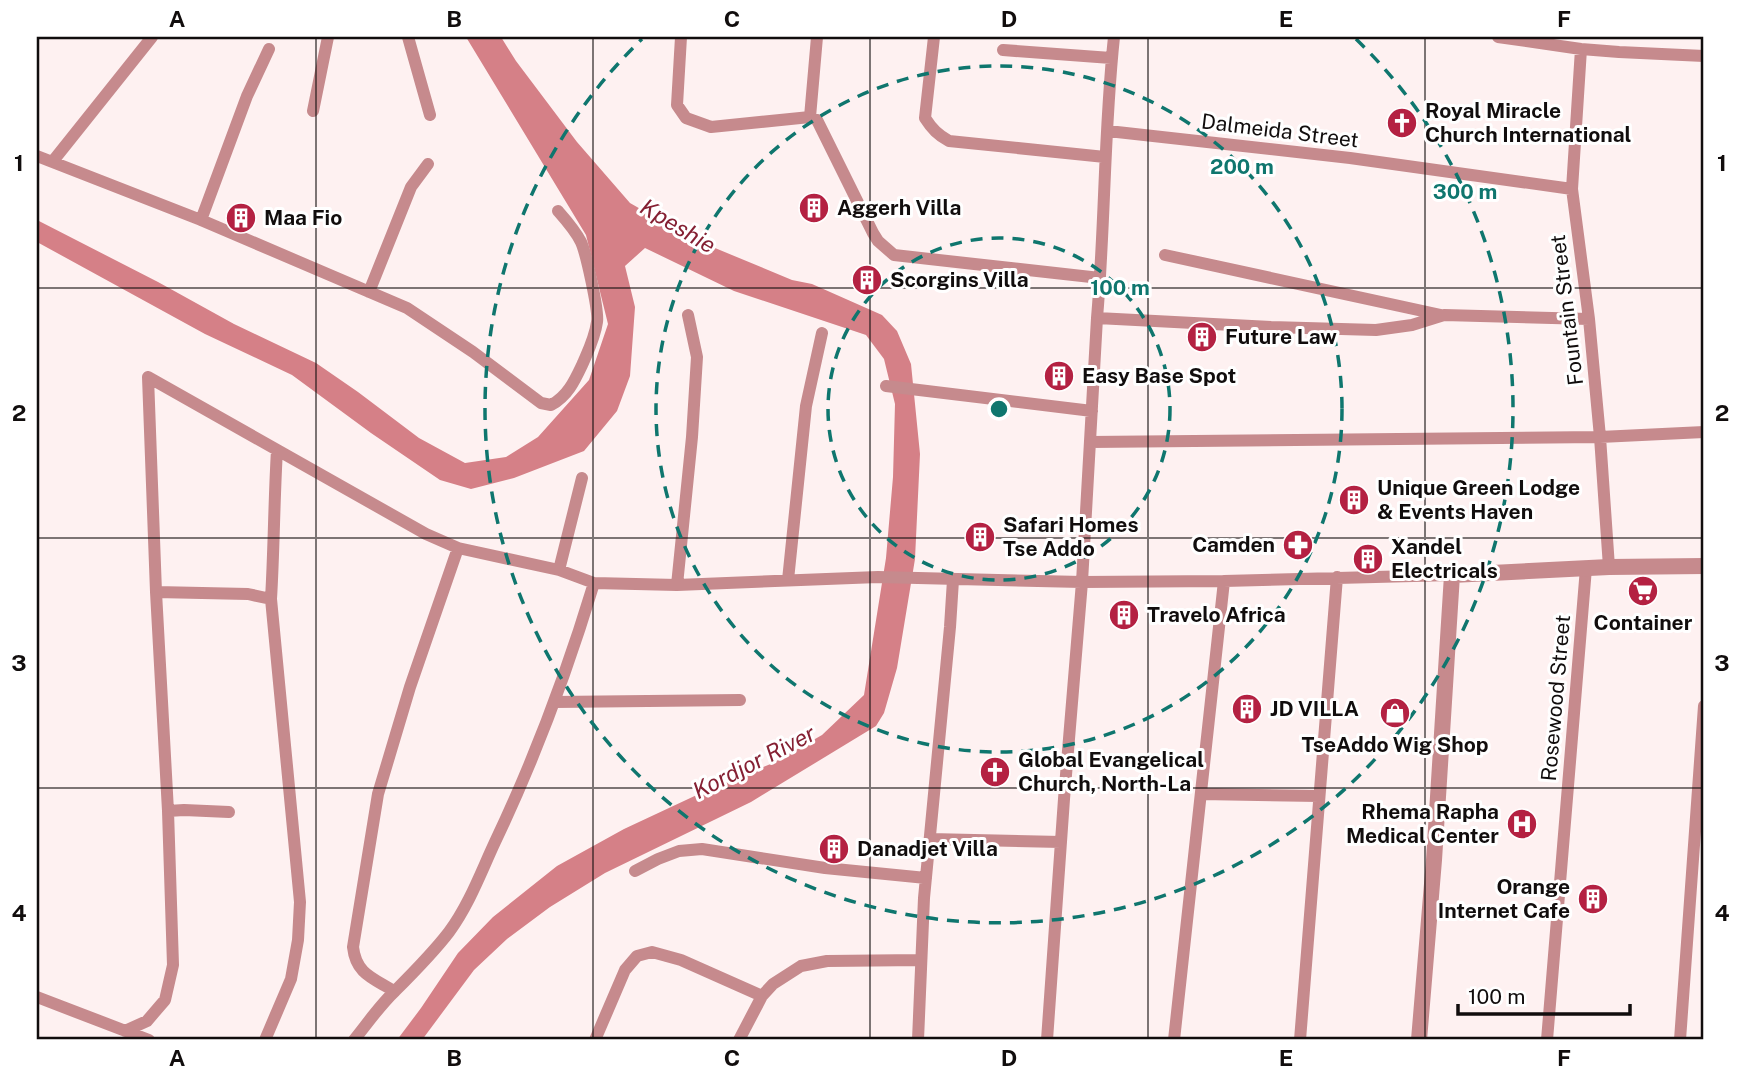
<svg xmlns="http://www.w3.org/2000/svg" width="1741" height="1077" font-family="'Public Sans',sans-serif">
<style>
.water{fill:#d58087}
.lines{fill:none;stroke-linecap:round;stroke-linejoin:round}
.minor{stroke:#c68a8d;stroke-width:12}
.tertiary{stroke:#c68a8d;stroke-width:16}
.grid{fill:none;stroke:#110d0d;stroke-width:2;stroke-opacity:0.55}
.ring{fill:none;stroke:#0f766e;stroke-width:3.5;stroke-dasharray:12 9}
.labels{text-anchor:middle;stroke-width:6;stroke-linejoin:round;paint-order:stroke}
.poi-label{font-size:21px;font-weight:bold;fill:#110d0d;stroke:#fff;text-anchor:start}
.street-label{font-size:21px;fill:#110d0d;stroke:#fff}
.water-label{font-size:23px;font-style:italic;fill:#852033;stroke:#fff}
.centre{fill:#0f766e;stroke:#fff;stroke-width:3.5}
.ring-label{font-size:21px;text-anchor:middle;font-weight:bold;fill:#0f766e;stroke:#fff;stroke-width:6;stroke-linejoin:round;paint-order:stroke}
.neatline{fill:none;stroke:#110d0d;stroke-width:2.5}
.grid-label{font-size:23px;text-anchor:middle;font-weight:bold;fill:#110d0d}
</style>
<rect width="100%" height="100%" fill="#fef1f1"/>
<!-- water -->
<path class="water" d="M466 37H501L516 61 577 142 630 203 691 238 792 280 812 284 882 315 897 331 911 364 920 454 915 559 897 668 884 713 876 726 751 802 605 873 550 907 507 939 474 970 422 1040H397L421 1008 458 953 493 917 557 866 624 829 701 793 773 763 822 735 864 695 886 558 893 477 895 404 884 359 866 335 734 291 645 248 625 266 635 307 630 376 617 411 584 451 514 478 471 489 440 480 371 433 292 375 205 334 37 242V220L158 282 234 324 316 363 358 392 419 438 465 463 506 457 538 437 589 380 608 324 586 235Z"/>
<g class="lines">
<!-- minor -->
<path class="minor" d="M408 37 430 115
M681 37 677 105 686 118 711 127 810 117 817 120 873 233 878 241 894 255 1100 278
M934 37 925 118C932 129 938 135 949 141L1105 157
M1498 37 1581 49 1619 52 1704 56
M1581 49 1572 189 1589 319 1600 437 1609 567
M1003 50 1111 58
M313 111 328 37
M810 117 817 37
M1108 131 1350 158 1572 189
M37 156 201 220 407 308 473 352 541 403 551 405C568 396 575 380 583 363 589 349 595 337 597 322 599 311 586 253 581 242 575 230 566 220 558 211
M53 161 152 37
M201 220 247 96 269 49
M1165 255 1441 315
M369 292 411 187 428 164
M1097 318 1271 327 1376 330 1412 325 1444 315 1589 319
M148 377 426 534 458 548 559 570 594 583 677 585 878 577 1082 582 1224 581 1452 575
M886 386 1092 411
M1090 442 1600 437 1704 432
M559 570 582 478
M788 580 806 406 822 333
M677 585 692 437 697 357 688 315
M156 592 248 594 271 599 300 902 298 940 291 979 265 1040
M271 599C274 549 274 500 277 450
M555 702 740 700
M1201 794 1319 796
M168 811 184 810 229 812
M930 839 1061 842
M635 871 658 859 679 851 702 849 825 868 926 878
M394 991C373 978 356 974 353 947L378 794 410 687 458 548
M37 997 149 1040
M125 1031 147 1021 165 1000 173 965 168 811 156 592 148 377
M354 1040C367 1024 380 1005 395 991 414 972 433 953 449 932 469 905 481 872 495 842 535 758 567 672 594 583
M595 1040 625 970 637 956 652 952 681 960 762 996
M739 1040 762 996 773 984 801 966 827 961 921 960
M918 1040 924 898 950 627 953 580
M1047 1040 1064 799 1082 582 1097 318C1105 225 1104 130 1114 37
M1174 1040 1224 581
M1300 1040 1337 577
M1547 1040 1586 568
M1680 1040 1704 706"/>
<!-- tertiary -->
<path class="tertiary" d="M1419 1040 1434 860 1452 575 1609 567 1704 566"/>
</g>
<!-- grid -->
<path class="grid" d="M316 37V1040M593 37V1040M870 37V1040M1148 37V1040M1425 37V1040M37 288H1704M37 538H1704M37 788H1704"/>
<!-- distance rings -->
<g class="ring">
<circle cx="999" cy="409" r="171"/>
<circle cx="999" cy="409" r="343"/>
<path d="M1356 39A514 514 0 1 1 642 39"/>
</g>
<!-- icons -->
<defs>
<g id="church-disc" transform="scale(1.575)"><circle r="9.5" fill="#b42142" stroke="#fff"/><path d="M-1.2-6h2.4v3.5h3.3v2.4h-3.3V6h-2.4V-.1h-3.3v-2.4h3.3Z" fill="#fff"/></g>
<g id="building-disc" transform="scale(1.575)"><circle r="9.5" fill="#b42142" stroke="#fff"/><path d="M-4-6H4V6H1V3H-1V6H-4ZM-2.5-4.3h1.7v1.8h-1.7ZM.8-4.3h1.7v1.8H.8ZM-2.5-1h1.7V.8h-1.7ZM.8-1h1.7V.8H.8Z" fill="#fff"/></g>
<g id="pharmacy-disc" transform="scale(1.575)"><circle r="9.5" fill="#b42142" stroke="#fff"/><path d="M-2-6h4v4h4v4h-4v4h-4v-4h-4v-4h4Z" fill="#fff"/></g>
<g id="supermarket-disc" transform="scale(1.575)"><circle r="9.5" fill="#b42142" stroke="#fff"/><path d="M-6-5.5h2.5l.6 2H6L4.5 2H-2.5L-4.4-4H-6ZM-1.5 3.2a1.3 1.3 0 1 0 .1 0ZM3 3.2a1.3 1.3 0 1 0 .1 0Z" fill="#fff"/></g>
<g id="shop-disc" transform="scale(1.575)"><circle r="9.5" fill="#b42142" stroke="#fff"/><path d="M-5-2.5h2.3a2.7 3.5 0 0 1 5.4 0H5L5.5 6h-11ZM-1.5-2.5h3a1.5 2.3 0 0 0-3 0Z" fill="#fff"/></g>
<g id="hospital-disc" transform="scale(1.575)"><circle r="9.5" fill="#b42142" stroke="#fff"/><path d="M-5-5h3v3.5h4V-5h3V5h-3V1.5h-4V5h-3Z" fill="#fff"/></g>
</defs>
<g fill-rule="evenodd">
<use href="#church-disc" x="1402" y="123"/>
<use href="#building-disc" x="814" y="208"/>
<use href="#building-disc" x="241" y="218"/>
<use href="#building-disc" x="867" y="280"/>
<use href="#building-disc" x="1202" y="337"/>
<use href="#building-disc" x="1059" y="376"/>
<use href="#building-disc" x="1354" y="500"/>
<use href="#building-disc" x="980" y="537"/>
<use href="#pharmacy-disc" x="1298" y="545"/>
<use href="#building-disc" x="1368" y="559"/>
<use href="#supermarket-disc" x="1643" y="591"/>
<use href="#building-disc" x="1124" y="615"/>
<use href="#building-disc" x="1247" y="709"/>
<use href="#shop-disc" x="1395" y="713"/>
<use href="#church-disc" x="995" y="772"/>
<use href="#hospital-disc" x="1522" y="824"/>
<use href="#building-disc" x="834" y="849"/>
<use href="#building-disc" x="1593" y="899"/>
</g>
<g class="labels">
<!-- poi labels -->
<g class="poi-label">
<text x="1425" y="118">Royal Miracle<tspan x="1425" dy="24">Church International</tspan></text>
<text x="837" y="215">Aggerh Villa</text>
<text x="264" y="225">Maa Fio</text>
<text x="890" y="287">Scorgins Villa</text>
<text x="1225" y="344">Future Law</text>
<text x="1082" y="383">Easy Base Spot</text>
<text x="1377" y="495">Unique Green Lodge<tspan x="1377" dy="24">&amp; Events Haven</tspan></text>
<text x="1003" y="532">Safari Homes<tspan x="1003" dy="24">Tse Addo</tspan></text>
<text x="1275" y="552" text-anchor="end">Camden</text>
<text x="1391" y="554">Xandel<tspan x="1391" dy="24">Electricals</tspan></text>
<text x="1147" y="622">Travelo Africa</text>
<text x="1643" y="630" text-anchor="middle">Container</text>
<text x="1270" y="716">JD VILLA</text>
<text x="1395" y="752" text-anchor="middle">TseAddo Wig Shop</text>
<text x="1018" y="767">Global Evangelical<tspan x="1018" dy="24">Church, North-La</tspan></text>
<text x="1499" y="819" text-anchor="end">Rhema Rapha<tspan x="1499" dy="24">Medical Center</tspan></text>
<text x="857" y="856">Danadjet Villa</text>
<text x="1570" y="894" text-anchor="end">Orange<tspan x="1570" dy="24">Internet Cafe</tspan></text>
</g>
<!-- street labels -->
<g class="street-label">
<text transform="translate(1280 131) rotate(7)" y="7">Dalmeida Street</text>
<text transform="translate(1567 310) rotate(-97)" y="7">Fountain Street</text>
<text transform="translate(1556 698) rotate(-85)" y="7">Rosewood Street</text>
</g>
<!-- water labels -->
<g class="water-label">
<text transform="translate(678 226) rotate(31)" y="8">Kpeshie</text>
<text transform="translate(754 762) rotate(-27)" y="8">Kordjor River</text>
</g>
</g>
<circle cx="999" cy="409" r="10" class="centre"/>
<g class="ring-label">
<text x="1242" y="174">200 m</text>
<text x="1465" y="199">300 m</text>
<text x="1120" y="295">100 m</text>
</g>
<!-- border -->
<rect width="1741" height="1077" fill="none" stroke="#ffffff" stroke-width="77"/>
<!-- scale -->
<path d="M1458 1004v10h172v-10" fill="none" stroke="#110d0d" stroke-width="3.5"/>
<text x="1468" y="1004" font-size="21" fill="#110d0d" stroke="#ffffff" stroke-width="5" paint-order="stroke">100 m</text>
<rect x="38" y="38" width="1664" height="1000" class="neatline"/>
<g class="grid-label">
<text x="177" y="27">A</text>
<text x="454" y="27">B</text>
<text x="732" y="27">C</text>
<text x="1009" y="27">D</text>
<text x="1286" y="27">E</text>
<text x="1564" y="27">F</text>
<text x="19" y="171">1</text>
<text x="1722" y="171">1</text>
<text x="19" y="421">2</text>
<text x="1722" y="421">2</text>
<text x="19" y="671">3</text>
<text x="1722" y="671">3</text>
<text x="19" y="921">4</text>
<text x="1722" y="921">4</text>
<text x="177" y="1066">A</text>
<text x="454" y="1066">B</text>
<text x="732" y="1066">C</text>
<text x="1009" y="1066">D</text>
<text x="1286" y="1066">E</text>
<text x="1564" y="1066">F</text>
</g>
</svg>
